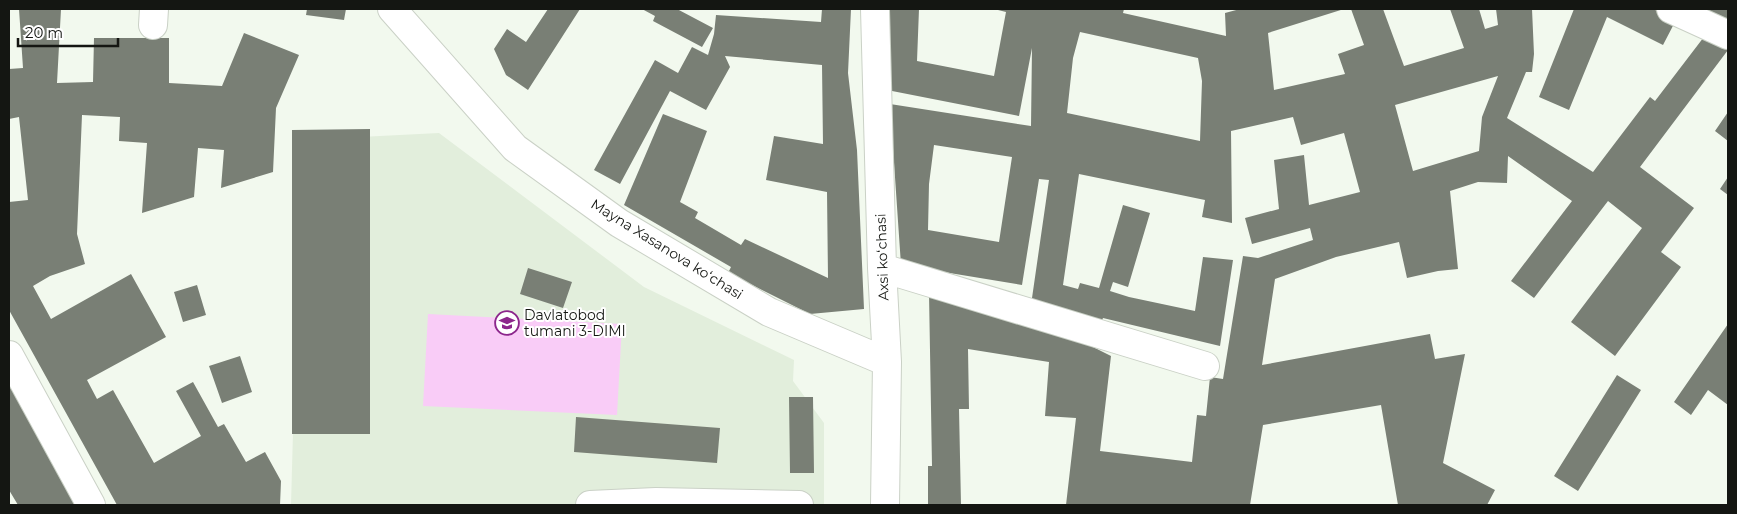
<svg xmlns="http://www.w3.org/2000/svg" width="1737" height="514" font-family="Montserrat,sans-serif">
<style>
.built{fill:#e2eedc}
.green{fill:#f9ccf7}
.building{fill:#797f75;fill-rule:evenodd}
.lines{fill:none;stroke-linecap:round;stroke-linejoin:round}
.minor-casing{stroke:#cad1c6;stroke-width:30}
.minor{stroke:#fff;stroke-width:28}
.labels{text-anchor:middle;stroke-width:4;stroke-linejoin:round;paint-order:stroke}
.street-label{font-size:14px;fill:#141612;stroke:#fff}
.poi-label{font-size:14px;fill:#141612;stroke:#fff;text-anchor:start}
</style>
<rect width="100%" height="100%" fill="#f2f9ee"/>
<!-- built -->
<path class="built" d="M439 133 644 287 794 360 793 381 824 423V505H291L301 140Z"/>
<!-- green -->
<path class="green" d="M428 314 622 324 617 415 423 406Z"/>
<!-- building -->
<path class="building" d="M19 9H61L57 83 93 82 94 38H169V83L222 86 244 33 299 55 276 108 273 172 221 188 224 150 198 148 194 197 142 213 147 143 119 141 120 117 82 115 77 234 85 264 50 276 33 286 51 319 131 274 166 337 87 380 97 399 113 390 154 463 201 436 176 391 193 382 218 427 224 424 246 462 265 452 281 481 280 505H117L9 310V202L28 200 19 117 9 119V69L23 68Z
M307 9H346L344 20 306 15Z
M548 9H580L528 90 506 75 494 49 507 29 526 42Z
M642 9H677L713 28 702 47 653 21 655 16Z
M822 9H851L848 73 857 150 864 309 810 314 728 273 731 267 624 205 663 114 707 131 680 202 698 212 695 218 741 245 745 239 828 278 827 192 766 180 774 136 823 144 822 65 725 56 730 67 706 110 670 91 620 184 594 170 655 60 678 73 692 47 708 55 714 34 716 15 821 22Z
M888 9H919L917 61 994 76 1006 12 994 9H1124L1123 13 1226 36 1225 13 1240 9H1344L1268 33 1274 90 1345 74 1338 54 1364 45 1351 9H1383L1404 66 1464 48 1450 9H1479L1485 29 1498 25 1496 9H1532L1534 54 1532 72H1526L1507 118 1593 172 1650 97 1655 101 1710 29 1728 44V50L1640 167 1694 208 1661 252 1681 267 1615 356 1571 322 1642 228 1608 201 1534 298 1511 281 1572 201 1508 156 1507 183 1478 182 1450 191 1458 269 1438 271 1407 278 1399 242 1336 257 1275 279 1262 365 1430 334 1435 359 1465 354 1443 463 1495 490 1487 505H1398L1381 405 1263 425 1250 505H1066L1076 418 1045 416 1049 362 968 349 969 409H959L961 505H928V466H932L929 293 1085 343 1111 356 1100 451 1192 462 1197 415 1206 416 1210 377 1223 379 1243 256 1258 258 1313 240 1310 228 1252 244 1245 218 1279 209 1274 160 1304 155 1309 205 1360 192 1344 133 1301 145 1293 117 1231 131 1232 223 1202 217 1205 200 1079 174 1063 285 1078 289 1080 283 1099 288 1123 205 1150 213 1128 287 1113 282 1110 291 1129 297 1195 311 1203 257 1233 260 1220 346 1103 318 1101 323 1031 305 1049 180 1039 179 1022 285 901 265 890 104 1031 126 1032 48 1019 116 887 90ZM1080 32 1198 58 1202 81 1200 141 1067 113 1073 58ZM1498 76 1482 117 1479 151 1413 171 1395 105ZM934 145 1012 157 999 242 928 230 929 184Z
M1574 9H1653L1676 20 1663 45 1607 17 1569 110 1539 97Z
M1700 9H1728V24Z
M1728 112V141L1715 131Z
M370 129V434H292V130Z
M1728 177V195L1720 189Z
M528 268 572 282 563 308 520 294Z
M197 285 206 315 183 322 174 292Z
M1728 324V405L1708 390 1691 415 1674 402Z
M240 356 252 392 222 403 209 366Z
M1617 375 1641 390 1578 491 1554 476Z
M9 379 80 505H18L9 490Z
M789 397H813L814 473H790Z
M576 417 720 428 717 463 574 452Z"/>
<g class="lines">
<!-- minor casing -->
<g class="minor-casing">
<path id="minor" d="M392 9 515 148 619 223 769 312 887 362
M875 9 882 268 887 362 885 505
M1671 9 1728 35
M153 25 154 9
M882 268 1205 366
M9 355 91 505
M590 505 656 502 799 505"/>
</g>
<!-- minor -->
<use href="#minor" class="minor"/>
</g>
<!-- icons -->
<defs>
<g id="school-ring" transform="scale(1.25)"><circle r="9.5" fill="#fff" stroke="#8c268c" stroke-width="1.5"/><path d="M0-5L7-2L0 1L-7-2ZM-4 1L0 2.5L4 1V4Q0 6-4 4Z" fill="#8c268c"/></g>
</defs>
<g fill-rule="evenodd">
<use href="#school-ring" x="507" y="323"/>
</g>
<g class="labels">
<!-- street labels -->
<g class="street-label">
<text transform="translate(667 249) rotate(32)" y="5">Mayna Xasanova koʻchasi</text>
<text transform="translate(882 257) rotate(-92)" y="5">Axsi koʻchasi</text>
</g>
<!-- poi labels -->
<g class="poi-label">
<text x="524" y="320">Davlatobod<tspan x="524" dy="16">tumani 3-DIMI</tspan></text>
</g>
</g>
<!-- border -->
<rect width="1737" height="514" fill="none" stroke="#141612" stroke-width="20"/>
<!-- scale -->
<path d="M18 38v8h100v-8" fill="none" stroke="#141612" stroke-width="2.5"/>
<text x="25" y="38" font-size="15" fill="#141612" stroke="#ffffff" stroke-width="4" paint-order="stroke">20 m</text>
</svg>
